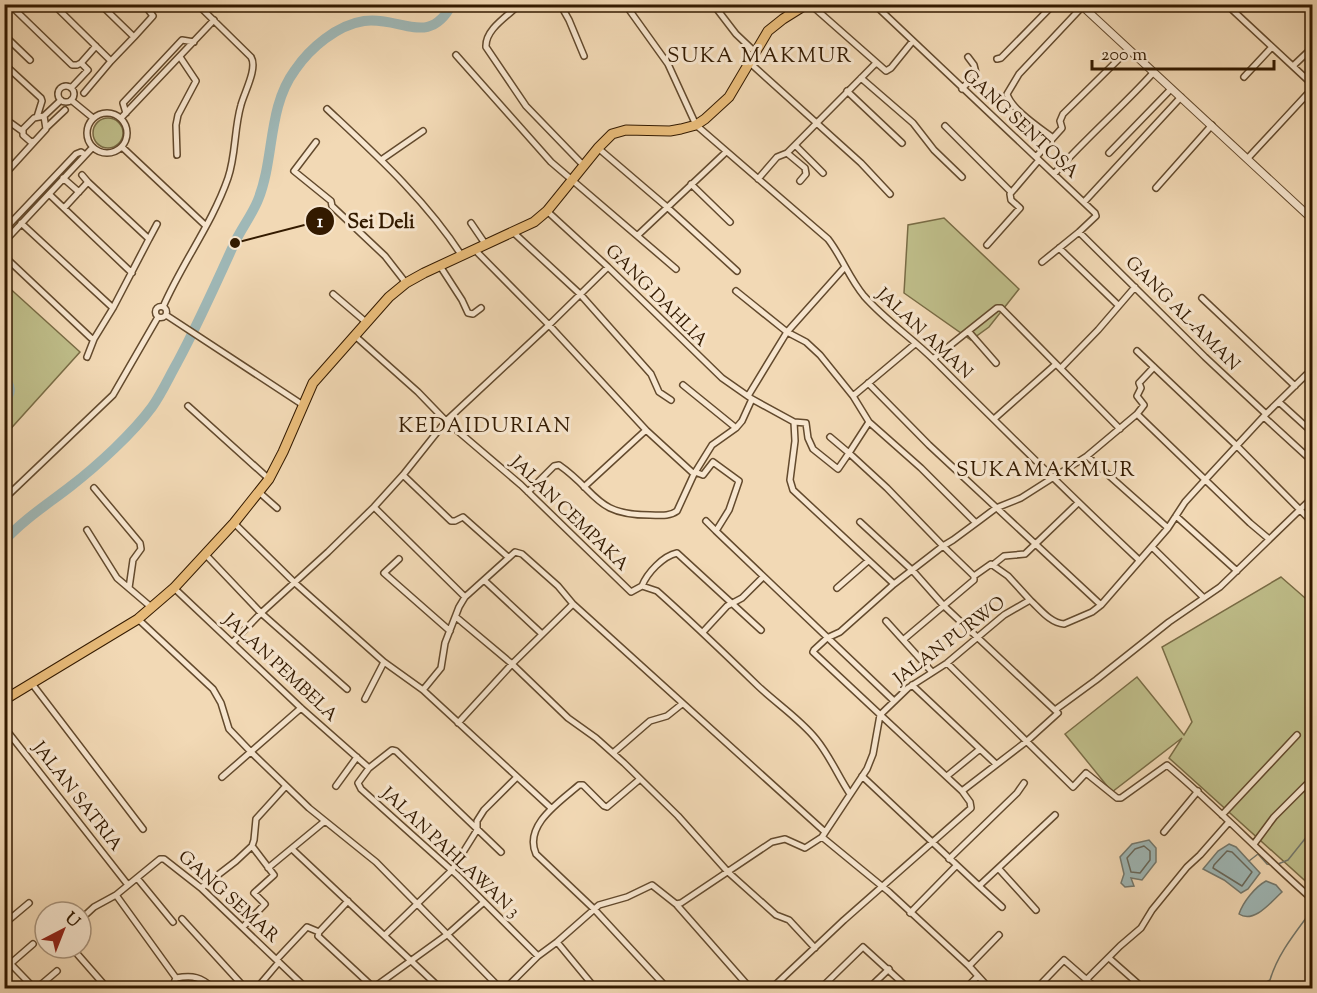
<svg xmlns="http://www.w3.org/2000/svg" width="1317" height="993" font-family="'Sorts Mill Goudy',serif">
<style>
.green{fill:#bfbe8a;stroke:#796c45;stroke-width:1.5}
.water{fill:#9fb8b7;stroke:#74796e;stroke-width:1.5}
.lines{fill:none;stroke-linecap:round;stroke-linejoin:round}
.shore{stroke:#69695c;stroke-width:1.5}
.stream{stroke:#74796e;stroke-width:1.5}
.canal{stroke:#9fb8b7;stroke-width:6}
.river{stroke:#9fb8b7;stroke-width:10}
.minor-casing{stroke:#634a2d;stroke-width:8}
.tertiary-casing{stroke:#634a2d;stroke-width:9}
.primary-casing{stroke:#331a00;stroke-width:11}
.minor{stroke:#f7e6cf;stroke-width:5}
.tertiary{stroke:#f7e6cf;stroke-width:7}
.primary{stroke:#e9bc7a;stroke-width:9}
.labels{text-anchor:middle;stroke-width:6;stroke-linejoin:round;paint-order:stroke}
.street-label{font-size:18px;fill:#331a00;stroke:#f7e6cf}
.quarter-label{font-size:21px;letter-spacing:1.5px;fill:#331a00;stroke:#f7e6cf}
.leader{fill:none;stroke:#331a00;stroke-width:2}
.callout-dot{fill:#331a00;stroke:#f7e6cf;stroke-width:2}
.mark-label{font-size:18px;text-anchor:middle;font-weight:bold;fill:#fff}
.callout-label{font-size:20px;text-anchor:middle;font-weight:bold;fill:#331a00;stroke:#f7e6cf;stroke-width:6;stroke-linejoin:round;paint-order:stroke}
</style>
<rect width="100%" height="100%" fill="#f2d9b5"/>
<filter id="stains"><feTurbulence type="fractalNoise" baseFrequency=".00333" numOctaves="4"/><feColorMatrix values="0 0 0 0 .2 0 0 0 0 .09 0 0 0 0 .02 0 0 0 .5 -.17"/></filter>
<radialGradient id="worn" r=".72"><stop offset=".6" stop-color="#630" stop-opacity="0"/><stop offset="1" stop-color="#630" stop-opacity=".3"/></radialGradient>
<!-- green -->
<path class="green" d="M93 133a15 15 0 1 1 30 0a15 15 0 1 1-30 0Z
M944 218 1019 289 989 327 971 340 904 293 908 225Z
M5 284 80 352 5 435Z
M1281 577 1312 604V887L1169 758 1182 738 1112 792 1065 734 1137 677 1184 735 1192 722 1162 647Z"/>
<!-- water -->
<path class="water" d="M1149 840 1156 848V862L1142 880 1131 878 1134 886 1125 887 1121 883 1124 874 1120 857 1132 844Z
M1229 844 1236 847 1260 873 1248 889 1241 893 1224 880 1203 869 1218 851Z
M1266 881 1276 885 1282 892C1271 902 1254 924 1239 914 1243 902 1255 887 1266 881Z"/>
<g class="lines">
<!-- shore -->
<path class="shore" d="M1144 846 1150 851V860L1140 873 1131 872 1127 858 1135 849Z
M1227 851 1232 852 1252 872 1242 886 1213 868 1214 865Z"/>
<!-- stream -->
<path class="stream" d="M1249 861 1258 854 1267 864 1272 865
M1278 864 1288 860 1312 830
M1256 988 1270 980C1278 953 1296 932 1312 910"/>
<!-- canal -->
<path class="canal" d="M4 375C13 384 16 395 4 402"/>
<!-- river -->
<path class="river" d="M4 541C24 519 48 504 71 486 97 466 133 433 152 407 162 393 169 377 177 363 198 324 216 284 234 244 241 229 252 215 258 200 275 158 267 108 295 70 310 48 337 25 364 21 401 16 429 48 452 4"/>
<!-- minor casing -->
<g class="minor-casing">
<path id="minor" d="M9 4 72 65H77L81 63
M53 4 111 61 84 93
M100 4 134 37 111 61
M520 4C508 16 485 29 486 47L526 106 584 166
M560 4 569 20 584 56
M625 4 668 64 696 125 828 239C842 257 849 278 864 296 885 320 912 338 934 360 1002 428 1070 495 1139 560
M713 4 736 34 755 52
M783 4 790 15
M810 4 886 71 891 68 912 42
M874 4 1095 213 1096 216 1079 232 1042 262
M1226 4 1312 84
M4 35 30 60
M134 37 153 16 144 4
M456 55 551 162 676 269
M997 59 1001 58 1054 4
M750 63 861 163 890 194
M4 64 41 98 42 101 37 117
M1293 66 1312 48
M1244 77 1272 47
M861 78 913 123 934 150 962 177
M58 94a8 8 0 1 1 16 0a8 8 0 1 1-16 0Z
M71 88 88 70 81 63 96 46
M962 89 976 73 974 65 968 57
M847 91 902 143
M71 100 93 118
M327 109C375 154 426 200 462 256
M87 133a20 20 0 1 1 40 0a20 20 0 1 1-40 0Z
M126 113 123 103 182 40 194 42
M44 116 46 129 35 141 31 142 23 135V129L34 118 44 116 61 100
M4 118 22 131
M121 118 214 20
M945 126 1011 192
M47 127 65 110
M1053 138C1040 128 1011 109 1007 94L1019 74 1082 7
M316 142 294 171 331 201 332 206 385 256 406 283
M795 145 823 173
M122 147 206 226
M598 148 667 207 737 271
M787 153 805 168 806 174 800 181
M1109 153 1171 89
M177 155 176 125 178 115 196 81 180 57
M1036 157 1062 128 1060 121 1063 114 1128 50
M1248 158 1312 89
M381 160 423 131
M1054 174C1085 139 1121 108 1153 73
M4 175 35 141
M82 175 88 182
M63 178 79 192
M758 179 777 157 787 153 795 145 876 63
M691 184 730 222
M1156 188 1212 125
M49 194 132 273
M1084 202 1181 97
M547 211 608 267 722 378 752 399 794 422 795 441 790 480 793 490 894 584
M1308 214 1312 209
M21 223 113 308
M471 223 486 245
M4 230 76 154 81 152 85 155
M1079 232 1205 357 1266 414
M514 233 580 294 651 374 659 392 671 400
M638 235 726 152
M149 239 157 224
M4 242 93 147
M987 245 1020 208 1011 200 1010 194 1039 160
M1059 248 1118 305
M475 250 549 325 646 430 694 474 677 511C669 517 659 515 650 515 594 515 598 492 559 465L554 466 528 492
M4 256 91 338 94 339 113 308 149 239 88 182 64 208
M440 266 462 300 468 313 473 314 481 308
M736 291 787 332 806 342 820 355 853 396 869 422 921 468 976 523 996 508 1021 498 1087 456 1137 414 1250 523 1269 539
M333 294 367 323
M1202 298 1295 386
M155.5 312a5.5 5.5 0 1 1 11 0a5.5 5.5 0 1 1-11 0Z
M163 307C182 263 212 224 228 178 236 155 234 129 241 105 244 93 258 68 251 57L197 4
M166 315 303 405
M968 331 996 363
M354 335 418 392 446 421 521 485 631 592 642 586 657 591C692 622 725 654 758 686 777 704 800 719 816 739 830 756 838 776 850 794
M1137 351 1237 446 1312 522
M87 357 94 339
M933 359 997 308H1001L1120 429
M1061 368 1098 330 1135 287
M868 383 929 445 1101 605
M683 385 736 428
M748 396 787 332 844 268
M853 396 915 344
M1279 402 1312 432
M188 406 269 479
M1137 414 1144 405 1137 396 1141 388 1139 383 1154 367
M1264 417 1312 461
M994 419 1056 364
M794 422 806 423 808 438 813 449 838 469 849 453 830 437
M869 422 849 453 887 488 943 546 953 540 976 523
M1087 456 1168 528
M695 472 703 475 713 462 739 481 729 510 716 531 894 701
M694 474 712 445 736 428 742 421 752 399
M403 475 451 521H455L463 517 508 557
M584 487 646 430
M94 488 140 543 141 549 133 560 129 588
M260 493 277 508
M4 499 113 395 158 317
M374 507 465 597
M1176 516 1237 571
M706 521 716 531
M860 522 913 571 944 606 1058 713 1027 741 962 791
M234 523 295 583 384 662 423 690 551 808
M87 530 117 578 151 607
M1152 547 1204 598
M206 555 261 613 347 689
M399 559 384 573 450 631
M994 564 1004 556 1025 554 1078 503
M484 580 542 634
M642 586C647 573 663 556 677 553L761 630
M174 588 301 708 369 768
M837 588 868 561
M456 617 512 664 568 718 596 738 624 763 678 816 728 872 776 915 789 920 815 948
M138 619 213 689 221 703 229 729 251 752 309 808 376 862 500 988
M886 621 932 672
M703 632 727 606 742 598 763 577
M903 640 974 580V576L991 564 1008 576 1030 600
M233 642 261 613 328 552 374 507 403 475 446 421 549 325 608 267
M947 663 1073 787 1086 773 1117 798H1121L1167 765C1218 808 1263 856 1312 899
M33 685 143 829
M912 685 996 764
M423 690 441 668 445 643 459 607 465 597 515 552 522 554 558 586 573 604
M365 699 384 662
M1055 710 1096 680 1169 622 1220 587 1312 498
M458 723 512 664 573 604 825 832
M4 727 128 885
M613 753 650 721 667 716 682 704
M862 776 979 886
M947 776 980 749
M222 777 301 708
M640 779 607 807 604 806 583 785H579C561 801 523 825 536 854L594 909 667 988
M336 786 357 757
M1222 815 1297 735
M1164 832 1198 791
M822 837 889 892 969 966 989 988
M1254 844 1274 817 1312 779
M292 849 440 988
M501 852 396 751 392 750 369 768 358 783 361 789 458 876 538 956
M949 859 1017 793 1024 783
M268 868 325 821
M999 869 1036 910
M137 878 173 922
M201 888 236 861 252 846 254 840 256 819 285 787
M116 895 176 978
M348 901 319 932 318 936 374 988
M676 904 681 903 772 842 785 839 805 848 822 837 867 769 873 754 880 715 908 688 947 663 1004 615 1030 600C1040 609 1050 623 1064 624L1092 612 1101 605 1168 528 1185 502 1205 480 1266 414 1312 369
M1002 907 979 886 1055 815
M910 913 956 866
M81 919 94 907 116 895 160 859H164L201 888 306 988
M182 919 245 988
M4 924 29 903
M243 927 265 904 254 893 274 875 252 846
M385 935 452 870 477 830V821L484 810 517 777
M557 942 595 988
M72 948 107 988
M4 957 34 988
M1109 958 1143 988
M277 959 307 927 319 932
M10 964 33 944
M969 966 999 935
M176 978C193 975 201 977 213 988
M1086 980 1120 946 1141 928 1152 910 1187 867 1200 855 1229 822
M37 988 57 971
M172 988 176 978
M257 988 279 962
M373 988 448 934 484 902
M506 988 538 956 557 942 599 905 627 897 652 885 676 904 750 988
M772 988 844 920 971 808 970 802 962 791 813 652 814 650 827 638 840 632 894 584 943 546 974 576
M821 988 863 947 908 988
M869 988 889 969
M966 988 978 976
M1037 988 1064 960 1096 988"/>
</g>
<!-- tertiary casing -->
<g class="tertiary-casing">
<path id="tertiary" d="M1080 4 1312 219"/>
</g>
<!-- primary casing -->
<g class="primary-casing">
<path id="primary" d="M4 700 138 619 174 588 234 523 269 479 283 452 313 383 389 297 406 283 424 273 534 222 547 211 598 148 612 134 626 130 670 131 681 129 696 125 705 119 729 97 768 31 783 19 807 4"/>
</g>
<!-- minor -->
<use href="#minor" class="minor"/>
<!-- tertiary -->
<use href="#tertiary" class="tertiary"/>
<!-- primary -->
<use href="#primary" class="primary"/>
</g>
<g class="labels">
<!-- street labels -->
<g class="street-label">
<text transform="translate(1021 123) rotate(43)" y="6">GANG SENTOSA</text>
<text transform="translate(657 295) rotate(45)" y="6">GANG DAHLIA</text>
<text transform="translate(1183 313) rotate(45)" y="6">GANG AL-AMAN</text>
<text transform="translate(925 333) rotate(43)" y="6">JALAN AMAN</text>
<text transform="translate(570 513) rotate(44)" y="6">JALAN CEMPAKA</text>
<text transform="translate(949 640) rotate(-37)" y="6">JALAN PURWO</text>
<text transform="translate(281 667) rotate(43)" y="6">JALAN PEMBELA</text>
<text transform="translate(78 796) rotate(52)" y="6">JALAN SATRIA</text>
<text transform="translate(451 852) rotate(43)" y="6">JALAN PAHLAWAN 3</text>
<text transform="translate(229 896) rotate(42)" y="6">GANG SEMAR</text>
</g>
<!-- quarter labels -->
<g class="quarter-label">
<text x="760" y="62">SUKA MAKMUR</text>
<text x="485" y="432">KEDAIDURIAN</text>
<text x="1046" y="476">SUKAMAKMUR</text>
</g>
</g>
<!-- callouts -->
<path class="leader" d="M235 243L320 221"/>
<g class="callout-dot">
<circle cx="235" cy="243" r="6"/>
<circle cx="320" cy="221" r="15"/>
</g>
<g class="mark-label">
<text x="320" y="227">1</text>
</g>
<g class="callout-label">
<text x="381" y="228">Sei Deli</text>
</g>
<!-- margin -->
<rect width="1317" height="993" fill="none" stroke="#f2d9b5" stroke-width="24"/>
<rect x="6" y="6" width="1305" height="981" fill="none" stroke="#331a00" stroke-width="3"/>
<rect x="12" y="12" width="1293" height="969" fill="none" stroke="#331a00" stroke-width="1.5"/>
<!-- north arrow -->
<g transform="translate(63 930) rotate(42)"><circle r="28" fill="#f7e6cf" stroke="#a9947c" stroke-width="1.5"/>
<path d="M0-4.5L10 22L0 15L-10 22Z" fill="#8f2418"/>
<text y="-9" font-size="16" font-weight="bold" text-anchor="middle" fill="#331a00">U</text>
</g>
<!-- scale -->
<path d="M1092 60v9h182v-9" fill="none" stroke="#331a00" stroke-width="3"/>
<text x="1101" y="60" font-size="18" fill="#331a00" stroke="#f7e6cf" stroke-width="4.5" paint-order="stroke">200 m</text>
<rect width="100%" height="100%" filter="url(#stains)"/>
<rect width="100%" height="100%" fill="url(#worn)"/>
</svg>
